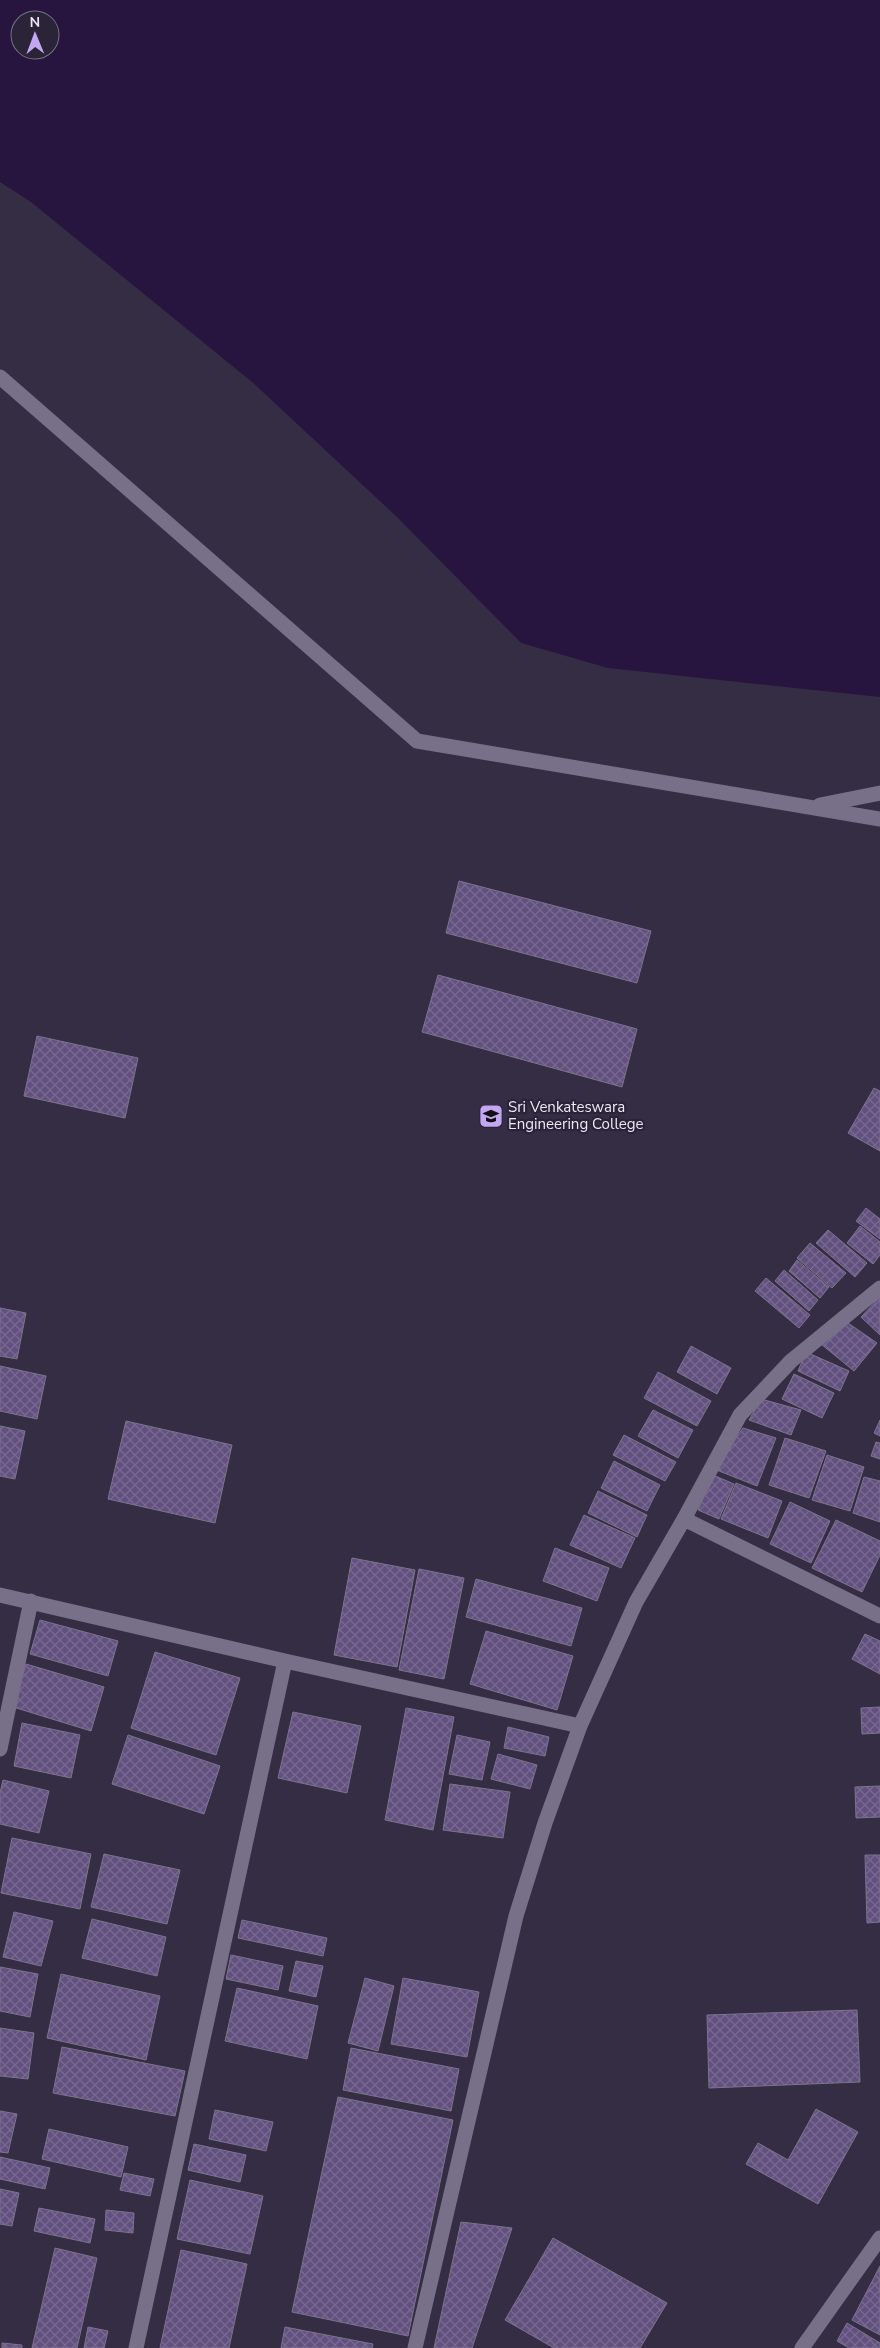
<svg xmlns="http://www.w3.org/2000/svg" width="880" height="2348" font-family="'Nunito Sans',sans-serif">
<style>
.water{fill:#28153f;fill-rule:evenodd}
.building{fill:url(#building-cross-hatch);stroke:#7c738d}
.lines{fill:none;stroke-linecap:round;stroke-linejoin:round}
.minor{stroke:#786f88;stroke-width:15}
.labels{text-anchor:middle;stroke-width:4.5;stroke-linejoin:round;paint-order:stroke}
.poi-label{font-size:15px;fill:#ece8f6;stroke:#2b2338;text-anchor:start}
</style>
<defs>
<pattern id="building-cross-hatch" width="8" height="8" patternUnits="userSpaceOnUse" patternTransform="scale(1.25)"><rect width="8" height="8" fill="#62507f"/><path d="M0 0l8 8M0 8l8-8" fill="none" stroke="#796992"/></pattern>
</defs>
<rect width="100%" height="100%" fill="#352d43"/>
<!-- water -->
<path class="water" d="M0 0H880V697L608 668 521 643 397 517 252 382 31 202 0 182ZM20 20H50V50H20Z"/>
<!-- building -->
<path class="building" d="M459 881 651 931 637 983 446 933Z
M438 975 637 1029 622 1087 422 1032Z
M37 1036 138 1058 125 1118 24 1096Z
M874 1088 880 1091V1151L848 1133Z
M866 1208 880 1219V1239L856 1221Z
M860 1226 880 1242V1255L873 1264 847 1243Z
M828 1230 867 1263 855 1277 816 1243Z
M810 1243 846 1273 832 1288 797 1258Z
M797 1260 829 1287 820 1298 789 1271Z
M784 1270 818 1300 809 1311 775 1281Z
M766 1278 810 1315 799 1328 755 1291Z
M880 1297V1335L861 1317Z
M0 1308 26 1313 17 1359 0 1356Z
M848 1323 877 1343 854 1371 821 1344Z
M691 1346 731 1368 717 1394 677 1372Z
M806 1352 849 1371 840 1391 798 1371Z
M0 1366 46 1376 37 1419 0 1411Z
M658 1372 711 1401 697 1426 644 1398Z
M794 1374 834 1393 822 1418 782 1399Z
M761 1399 801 1410 791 1435 749 1420Z
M653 1410 693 1430 678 1458 638 1436Z
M880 1420V1436L874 1433Z
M126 1421 232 1445 215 1523 108 1499Z
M0 1426 25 1431 15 1479 0 1476Z
M743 1428 776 1438 757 1486 714 1469Z
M624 1435 676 1462 665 1481 613 1455Z
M785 1438 826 1451 809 1498 769 1485Z
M876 1442 880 1443V1459L871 1456Z
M827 1455 864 1467 850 1511 812 1500Z
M614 1461 660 1485 647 1511 601 1488Z
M713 1475 734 1484 719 1519 698 1510Z
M864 1477 880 1481V1522L853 1513Z
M736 1483 782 1501 768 1538 721 1519Z
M598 1491 647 1515 637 1537 588 1513Z
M790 1502 830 1521 811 1563 770 1544Z
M584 1515 635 1538 621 1568 570 1545Z
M836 1520 880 1541V1555L862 1592 812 1568Z
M555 1548 609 1568 597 1601 543 1581Z
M352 1558 415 1570 397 1667 334 1655Z
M419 1569 464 1578 444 1679 399 1670Z
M476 1579 582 1608 571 1646 466 1617Z
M40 1620 118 1641 108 1676 30 1654Z
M486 1631 573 1656 557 1710 470 1684Z
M865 1634 880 1641V1674L852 1659Z
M155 1652 240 1678 216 1755 131 1728Z
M26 1664 104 1687 91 1731 13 1707Z
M880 1707V1733L862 1734 861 1708Z
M406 1708 454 1717 433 1830 385 1820Z
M293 1712 361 1726 347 1793 278 1778Z
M22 1723 80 1735 71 1778 14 1766Z
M508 1727 549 1737 545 1756 504 1748Z
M128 1735 220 1766 204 1814 112 1784Z
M457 1735 490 1742 482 1780 449 1774Z
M498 1754 537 1765 530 1789 491 1779Z
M3 1780 49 1791 39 1833 0 1824V1793Z
M450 1784 510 1792 503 1838 443 1830Z
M880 1786V1817L856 1818 855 1787Z
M12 1838 91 1854 80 1909 1 1893Z
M104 1854 180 1870 167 1924 91 1907Z
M865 1855H880V1922L867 1923Z
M14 1912 53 1921 41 1966 3 1957Z
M92 1919 166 1937 157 1976 82 1958Z
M242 1920 327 1938 323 1956 238 1938Z
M231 1955 283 1966 278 1990 226 1979Z
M296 1961 323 1966 316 1997 289 1991Z
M0 1967 38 1974 30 2017 0 2011Z
M61 1974 160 1996 146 2060 47 2038Z
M365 1978 394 1986 378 2051 348 2043Z
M403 1978 479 1992 467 2057 391 2044Z
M237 1988 318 2006 307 2059 225 2041Z
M857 2010 860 2082 709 2088 707 2015Z
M0 2028 34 2033 28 2079 0 2076Z
M62 2047 185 2071 175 2116 53 2093Z
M351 2048 459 2069 451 2111 343 2090Z
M338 2097 453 2120 408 2336 292 2312Z
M816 2109 858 2132 818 2204 746 2164 758 2143 788 2160Z
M215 2110 273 2122 266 2151 209 2139Z
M0 2111 17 2114 8 2153 0 2152Z
M49 2129 128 2147 121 2177 42 2159Z
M194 2144 246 2155 240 2182 188 2170Z
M0 2157 50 2168 45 2189 0 2179Z
M124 2173 154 2179 150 2196 120 2190Z
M190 2180 263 2196 250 2254 177 2239Z
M0 2189 19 2193 12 2226 0 2224Z
M39 2208 95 2219 90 2243 34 2231Z
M106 2210 134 2213 133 2233 105 2230Z
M461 2222 512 2228 472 2348H434Z
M553 2238 667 2303 640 2348H554L505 2320Z
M55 2248 97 2258 77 2348H32Z
M181 2250 247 2264 229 2348H160Z
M880 2266V2335L852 2320Z
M847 2323 880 2343V2348H849L837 2341Z
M88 2327 108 2331 104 2348H84Z
M285 2327 373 2344 372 2348H281Z
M2 2343 22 2345V2348H2Z"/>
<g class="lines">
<!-- minor -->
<path class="minor" d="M0 377 417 741 880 819
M820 805 880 793
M684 1519 880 1616
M0 1595 285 1661 580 1726
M0 1749 31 1601
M136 2348 285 1661
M415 2348 516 1916 545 1823 580 1726 636 1602 684 1519 740 1415 791 1361 880 1288
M802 2348 880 2238"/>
</g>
<!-- icons -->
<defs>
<g id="university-square" transform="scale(1.25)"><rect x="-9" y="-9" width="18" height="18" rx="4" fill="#c3a7f2" stroke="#2b2338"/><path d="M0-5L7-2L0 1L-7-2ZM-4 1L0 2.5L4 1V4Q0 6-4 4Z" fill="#111"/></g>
</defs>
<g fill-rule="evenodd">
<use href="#university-square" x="491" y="1116"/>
</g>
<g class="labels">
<!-- poi labels -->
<g class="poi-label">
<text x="508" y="1112">Sri Venkateswara<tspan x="508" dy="17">Engineering College</tspan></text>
</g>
</g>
<!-- north arrow -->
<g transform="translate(35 35) rotate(359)"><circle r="24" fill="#2b2338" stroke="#787284"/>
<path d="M0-4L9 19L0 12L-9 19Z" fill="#c3a7f2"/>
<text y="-8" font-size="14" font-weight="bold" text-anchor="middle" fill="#ece8f6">N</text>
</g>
</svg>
